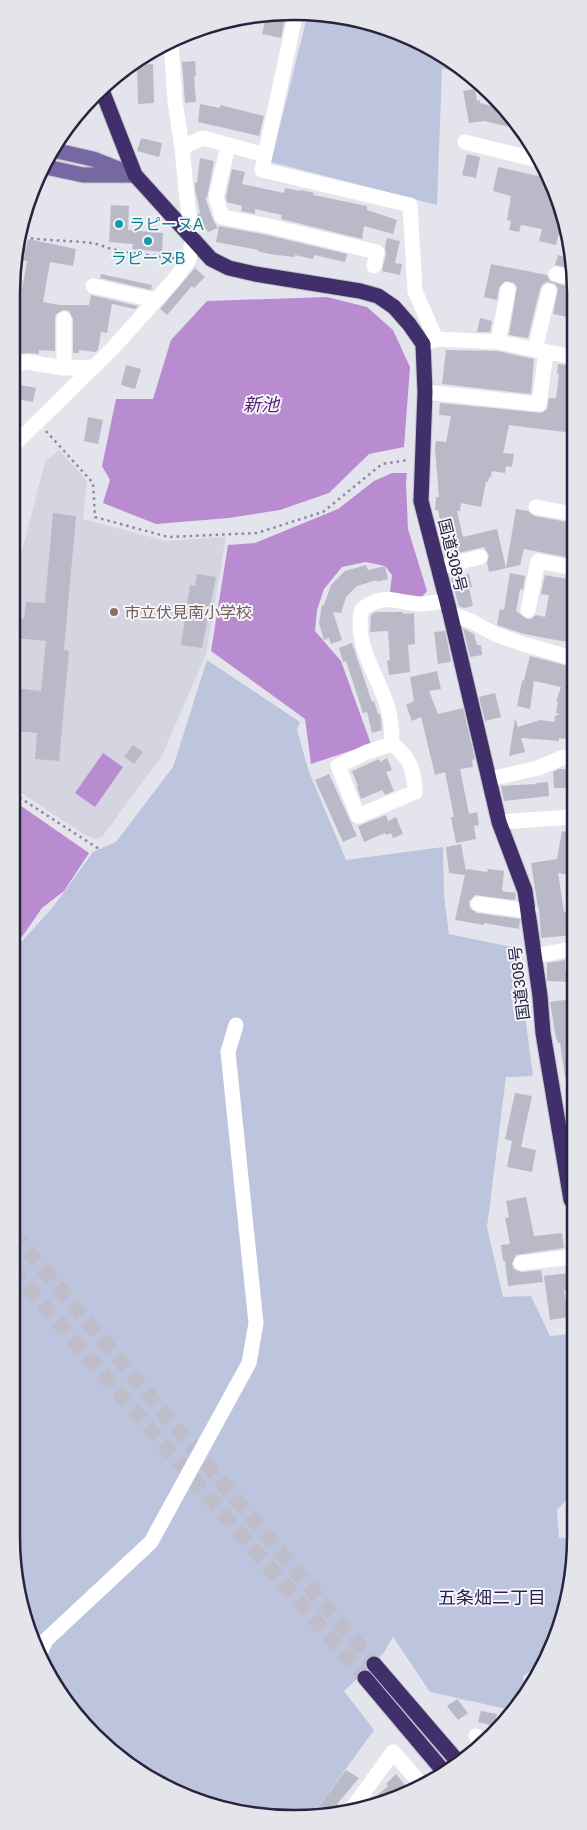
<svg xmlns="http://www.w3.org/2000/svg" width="587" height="1830" font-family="Arial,'Noto Sans JP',sans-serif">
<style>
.built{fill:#d5d5e1}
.green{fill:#bdc5de}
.water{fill:#b98cd2}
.building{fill:#bab9c8}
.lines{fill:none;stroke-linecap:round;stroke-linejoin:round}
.highway-tunnel{stroke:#bfbdca;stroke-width:15;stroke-dasharray:15 8;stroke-linecap:butt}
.major-casing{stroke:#c3c1c9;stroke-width:17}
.highway-casing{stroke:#c3c1c9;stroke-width:17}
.path{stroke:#8c84b1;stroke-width:2.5;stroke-dasharray:2.5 4;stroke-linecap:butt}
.minor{stroke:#fff;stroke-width:15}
.major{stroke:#7668a3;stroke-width:15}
.highway{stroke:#402f6b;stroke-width:15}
.culture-dot{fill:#0f9aa8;stroke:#f4f5fa;stroke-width:2}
.education-dot{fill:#8d6e63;stroke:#f4f5fa;stroke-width:2}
.labels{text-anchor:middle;stroke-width:4;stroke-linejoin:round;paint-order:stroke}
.culture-label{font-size:16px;fill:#0d838f;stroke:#f4f5fa;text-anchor:start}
.street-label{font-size:16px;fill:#29233f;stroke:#f4f5fa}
.education-label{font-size:16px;fill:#785e54;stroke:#f4f5fa;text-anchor:start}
.water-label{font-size:18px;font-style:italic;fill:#5a1d7b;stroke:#f4f5fa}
.neighbourhood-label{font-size:18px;fill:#2b1f51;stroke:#f4f5fa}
.rim{fill:none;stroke:#29233f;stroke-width:2.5}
</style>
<rect width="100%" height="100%" fill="#e4e4ed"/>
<!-- built -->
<path class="built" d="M59 450 87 481 83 519 166 541 226 537 206 654 162 756 102 837 95 839 85 835 14 788 15 571 17 570 45 462Z"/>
<!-- green -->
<path class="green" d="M307 17H349L434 49 471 77 442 68 437 205 271 162Z
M207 660 300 722 297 730 309 772 346 860 443 847 444 896 449 934 516 948 533 1076 506 1077 487 1227 503 1297 531 1296 550 1336 571 1334 570 1496 557 1510 559 1538H570V1592L540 1665 523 1676 525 1697 511 1710 430 1692 393 1637 383 1654 344 1691 374 1730 314 1813 257 1816 168 1790 81 1723 33 1644 11 1536 14 950 53 907 93 852 116 842 173 767Z"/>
<!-- water -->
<path class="water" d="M327 297 367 307 393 330 410 367 404 447 369 454 329 493 280 510 229 518 156 524 103 503 110 480 102 466 116 399H153L171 340 207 301Z
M392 473H407L406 484 408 529 427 591 421 598 390 592 392 575 385 566 366 562 342 567 324 589 317 610 315 631 341 661 371 744 311 764 305 719 211 651 228 545 255 543 338 509 374 481Z
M103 753 123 767 95 807 75 793Z
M14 801 89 853 64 891 42 908 24 934 14 945Z"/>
<!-- building -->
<path class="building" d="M266 17H285L281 38 262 34Z
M195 61 196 76H194L196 102 185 103 182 62Z
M153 64 154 103 138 104 137 65Z
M475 89 477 101 480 100V103L505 110 518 129 484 121 469 123 463 91Z
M200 104 220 108V105L264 116 259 136 198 122Z
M141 138 162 143 159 157 137 151Z
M467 154 480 157 476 178 462 175Z
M200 158 214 161 207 198 205 197 213 220 218 228 208 232 206 229 203 230 199 221 198 214 200 213 195 189V183L197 182Z
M498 167 538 176 539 172 548 175 562 219 556 245 539 241 542 229 521 225 519 232 509 230 511 221 507 220 511 196 493 191Z
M232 169 245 172 242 184 284 193 285 188 301 191V190L314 193 313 195 367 206V210L397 220 393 234 364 226 362 239 281 219 282 215 255 209V214L241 211 242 206 227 202 226 197Z
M111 205 129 206 128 230 163 233 162 252 132 249 133 244 109 242Z
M219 226 267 235 347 254 345 262 314 255 313 259 295 255 294 257 269 254 258 251V250L216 242Z
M387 238 400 241 395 263 402 264 400 275 382 271 386 254 385 247Z
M28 239 76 249 73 266 50 262 43 302 60 305H89L91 295 138 306 135 309 112 304 107 333 101 332 98 350 95 352 79 350V353H73V319L69 311 64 310 56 314 55 319V351L39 350V354L28 353 16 354 17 288 22 289 27 261 17 259V245L26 247Z
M558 255 571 259 569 268 555 265Z
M491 264 547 275 550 281 566 286 565 290 573 292V318L553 314 558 289 555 284 547 282 543 284 540 289 528 338 509 335 517 287 514 283 505 281 499 288 497 300 484 297Z
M195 268 205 277 194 288 192 286 167 315 160 309Z
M101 274 152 285 151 290 100 278Z
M480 318 492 321 490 332H477Z
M446 350 497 351 534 359 531 394 442 384Z
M558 364 573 366V433L509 425 503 453 514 454 512 467 506 466 505 473 492 471 491 477H489L488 482H486L481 507 461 503 460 511H457L463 537 497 529 506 568 516 509 528 511 534 516 573 523V548L571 558 524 549 520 565 489 572 487 563 489 555 484 547 446 556 443 542H445L438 510H435L436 497H439L435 449 436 441 446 442 451 416 439 415 440 403 542 413 547 409 549 398H556L559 374H557Z
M126 365 141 369 135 389 121 385Z
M21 385 36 388 33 402 16 399V389L20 390Z
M88 417 103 420 98 444 84 441Z
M53 513 76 516 64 650 69 651 59 761 35 759 37 733 15 731V688L41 691 46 641 15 638V618L24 619 26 602 45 603Z
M366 565 368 570 385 566 388 579 377 582V580L357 586 346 597 341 613 333 612 342 640 331 644 329 638 324 640 319 623 322 605H324L331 585 345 571Z
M510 573 525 576 523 590 520 589 516 611 527 619H531L536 615 545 617 549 595 541 594 545 575 573 580 572 643 524 634 497 625 500 609 504 610Z
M197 574 216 577 202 648 181 645 190 585 195 586Z
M469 574 472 587 469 588 473 606 464 608 459 606 451 578Z
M375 612H403V614L414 613 415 644 408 645 410 672 389 675 387 661 390 660 388 631 370 632 371 615Z
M463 628 474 634 477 645H481L482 655 470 657Z
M445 631 451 660 450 662 438 664 434 632Z
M352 643 372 702 374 701 378 714H380L382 730 372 733 367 712 363 713 346 661 343 662 339 648Z
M530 656 572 667V740L559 738V741L521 738 525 752 509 756 515 718 518 727 540 720 554 722 555 716 560 714 556 713 558 701H556L561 687 534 681 530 709 517 706 522 681 524 680Z
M437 671 441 689 429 691 438 714 463 708 475 759 472 760 473 767 460 769 469 814 477 812 479 825 474 826 476 839 456 843 451 817H454L445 772 435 775 421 717 412 721 406 705 414 701 410 677Z
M495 693 501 717 485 721 479 697Z
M133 745 143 752 134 764 124 757Z
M387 758 392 770 386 772 394 791 385 795 382 790 361 799 357 787 358 786 352 771 379 759 380 762Z
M559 769H569L570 788H554L553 772Z
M329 774 357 836 343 842 315 780Z
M548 782 549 796 504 801 501 786 536 784V783Z
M386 815 388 821 396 817 403 834 393 838 391 833 386 835 385 833 364 842 358 826Z
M562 831 572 833V863L570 875 558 873 564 912H572V935L541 938 539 908H538L531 863 557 859Z
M461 844 466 871 467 869 487 872 488 869 504 871 502 891 516 893 515 900 475 895 469 902 470 908 477 913 520 919 519 929 484 923V925L455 920 465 875 449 873 446 847Z
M565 960V970L572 969V982L547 981V963Z
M572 999V1013H566L570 1034H572L571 1077H565L560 1043H558L556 1038 550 1002Z
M515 1093 532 1096 521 1147 536 1150 532 1172 507 1167 512 1141 505 1139Z
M526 1197 534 1236 562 1233 564 1248 516 1255 512 1264 514 1269 522 1272 541 1270 543 1282 508 1286 505 1261H503L501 1245 510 1244 505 1218 509 1217 506 1201Z
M569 1273 571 1289 564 1290 568 1317 550 1320 544 1276Z
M457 1699 468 1713 458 1720 447 1706Z
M481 1711 497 1714 494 1726 478 1722Z
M346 1770 359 1778 337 1804 342 1808V1811L314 1813Z
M396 1774 409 1790 364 1809 367 1804 388 1786 386 1784Z"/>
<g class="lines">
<!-- highway-tunnel -->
<path class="highway-tunnel" d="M13 1233 374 1664
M12 1269 365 1678"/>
<!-- major casing -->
<g class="major-casing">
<path id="major" d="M53 150 93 159 126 172
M46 167 83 175H135"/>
</g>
<!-- highway casing -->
<g class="highway-casing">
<path id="highway" d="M103 93 135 175 211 259 229 268 255 274 360 291 378 296 394 307 409 324 423 344 425 392 421 501 450 613 499 822 525 891 540 996 543 1033 571 1200
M374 1664 459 1763
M365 1678 445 1773"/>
</g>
<!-- path -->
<path class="path" d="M18 236C42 241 66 240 91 243 100 244 108 249 117 250 136 254 155 256 174 258
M46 431 93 483 95 517 168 537 257 533 323 512 382 464 408 460
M14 794 99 849"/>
<!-- minor -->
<path class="minor" d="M171 44 175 101 182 147
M465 142 541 161
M228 146 216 197 222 217 269 226 377 252 374 266
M265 155 262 170 410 205 415 291 436 339
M556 274 573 278
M93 286 155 300
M64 319V368
M429 342 436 339 498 342 573 357
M498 342 508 290
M535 350 549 291
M16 364 27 362 64 368 94 367
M425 392 539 404 546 353
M16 443 113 348 173 281 189 260 192 240 186 190 182 147 203 138 265 155 295 17
M536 507 573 514
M438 568 480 557
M528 610 538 561 573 568
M450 613 471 621 495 634 523 644 572 658
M392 744C410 758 414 769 415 792L358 816 338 766 367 752 392 744C392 731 391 718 387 705 377 674 353 643 362 609 387 591 396 604 423 604 430 603 439 602 446 601
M490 779 538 768 564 757 572 758
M499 822 572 817
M478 904 529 911
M534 956 572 949
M521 1263 571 1257
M39 1655 46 1640 151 1542 249 1363 256 1323 228 1052 236 1025
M476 1736 480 1741
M351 1810 393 1752 421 1784"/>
<!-- major -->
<use href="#major" class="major"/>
<!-- highway -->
<use href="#highway" class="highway"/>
</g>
<!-- markers -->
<g class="culture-dot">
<circle cx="119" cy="224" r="5"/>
<circle cx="148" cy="241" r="5"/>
</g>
<circle class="education-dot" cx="114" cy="612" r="5"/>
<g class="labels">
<!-- culture labels -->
<g class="culture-label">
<text x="129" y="230">ラピーヌA</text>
<text x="148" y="264" text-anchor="middle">ラピーヌB</text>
</g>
<!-- street labels -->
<g class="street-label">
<text transform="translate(453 555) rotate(76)" y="6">国道308号</text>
<text transform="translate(519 983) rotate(-97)" y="6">国道308号</text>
</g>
<!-- education labels -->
<g class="education-label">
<text x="124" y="618">市立伏見南小学校</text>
</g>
<!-- water labels -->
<g class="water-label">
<text x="261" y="411">新池</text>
</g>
<!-- neighbourhood labels -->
<g class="neighbourhood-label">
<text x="492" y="1604">五条畑二丁目</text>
</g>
</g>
<!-- crop -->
<path d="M0 0H587V1830H0ZM293 20H294A273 273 0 0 1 567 293V1537A273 273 0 0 1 294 1810H293A273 273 0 0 1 20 1537V293A273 273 0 0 1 293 20Z" fill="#e4e4eb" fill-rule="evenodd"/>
<path class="rim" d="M293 20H294A273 273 0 0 1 567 293V1537A273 273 0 0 1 294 1810H293A273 273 0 0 1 20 1537V293A273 273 0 0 1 293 20Z"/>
</svg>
